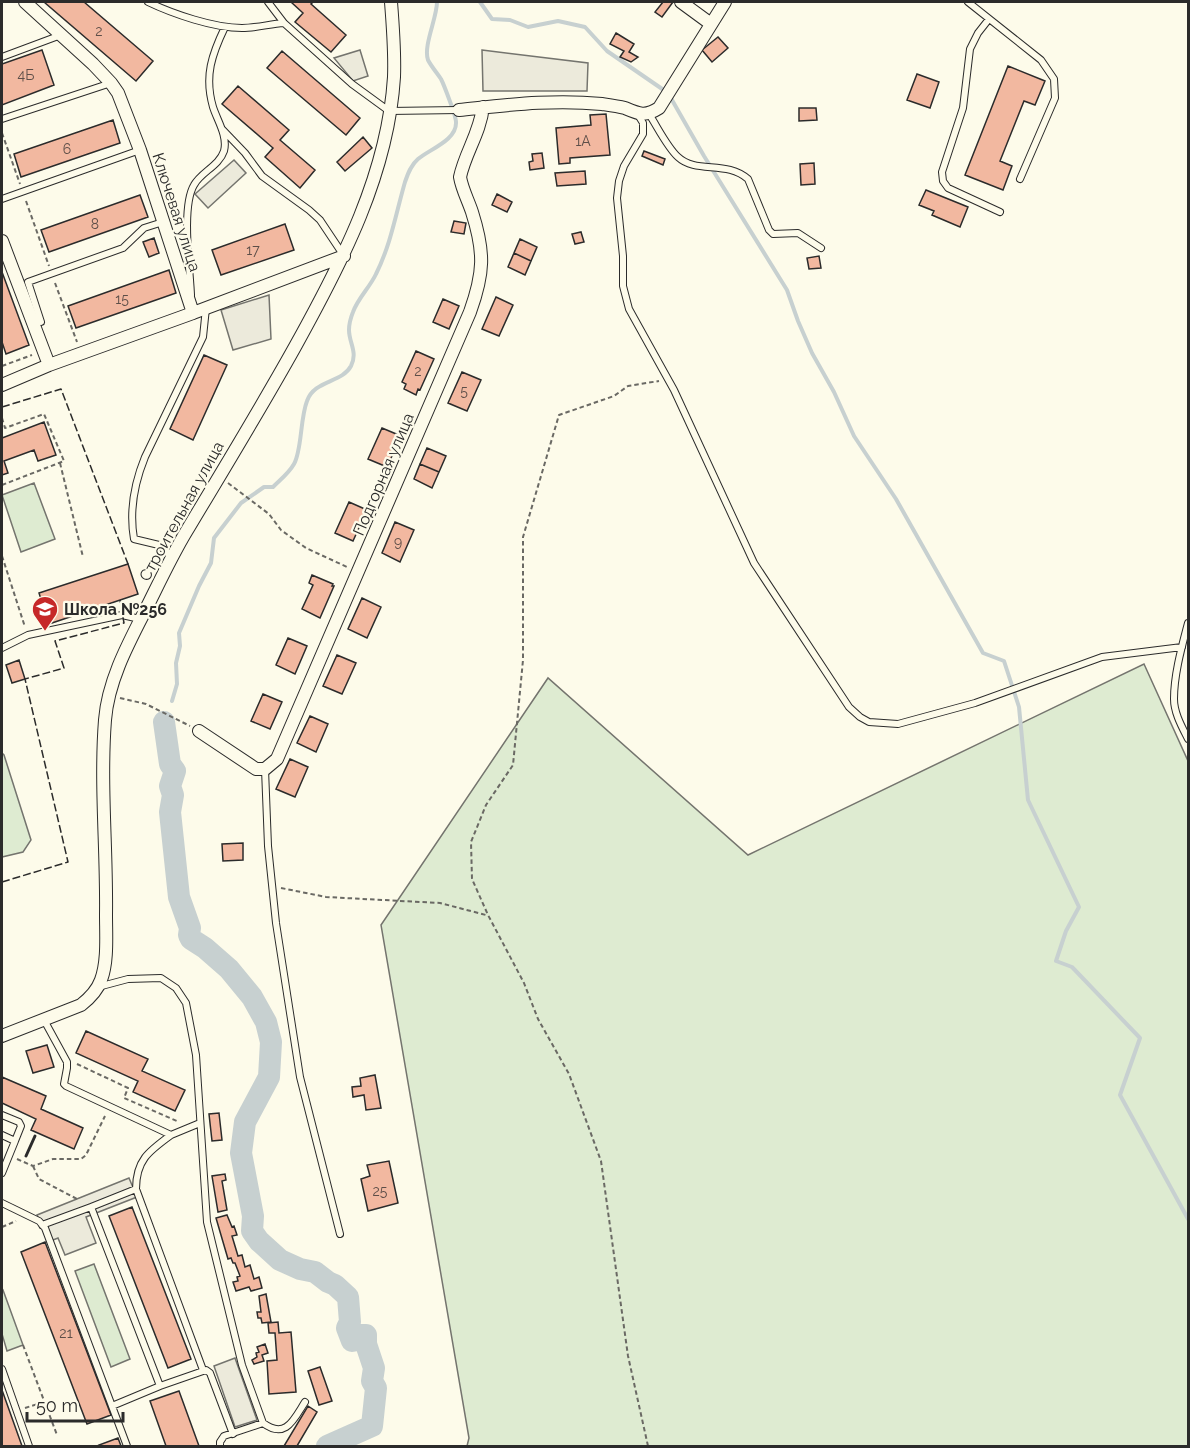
<svg xmlns="http://www.w3.org/2000/svg" width="1190" height="1448" font-family="Raleway,sans-serif">
<style>
.green{fill:#deebd1;stroke:#74746e;stroke-width:1.5}
.parking{fill:#eceadb;stroke:#74746e;stroke-width:1.5}
.lines{fill:none;stroke-linecap:round;stroke-linejoin:round}
.stream{stroke:#c7d0d0;stroke-width:4}
.river{stroke:#c7d0d0;stroke-width:22}
.building{fill:#f2b8a0;stroke:#2b2b2b;stroke-width:1.5}
.lane-casing{stroke:#2b2b2b;stroke-width:8}
.street-casing{stroke:#2b2b2b;stroke-width:14}
.path{stroke:#6a6964;stroke-width:2;stroke-dasharray:4.5 3;stroke-linecap:butt}
.lane{stroke:#fdfbea;stroke-width:6}
.street{stroke:#fdfbea;stroke-width:12}
.fence{stroke:#2b2b2b;stroke-width:1.5;stroke-dasharray:8 3;stroke-linecap:butt}
.wall{stroke:#2b2b2b;stroke-width:3}
.labels{text-anchor:middle;stroke-width:4.5;stroke-linejoin:round;paint-order:stroke}
.number-label{font-size:14px;fill:#5d4e48}
.street-label{font-size:16px;fill:#2b2b2b;stroke:#fdfbea}
.poi-label{font-size:16px;font-weight:bold;fill:#2b2b2b;stroke:#fdfbea;text-anchor:start}
</style>
<rect width="100%" height="100%" fill="#fdfbea"/>
<!-- green -->
<path class="green" d="M34 483 55 539 21 552 2 495Z
M1144 664 1188 761V1446H467L469 1438 381 925 548 678 748 855Z
M2 753 4 755 31 840 23 852 2 857Z
M94 1264 130 1359 111 1367 75 1271Z
M3 1290 23 1345 7 1351 2 1334V1291Z"/>
<!-- parking -->
<path class="parking" d="M360 50 368 76 353 81 334 58Z
M482 50 588 63 587 91H483Z
M234 160 246 173 208 208 195 194Z
M269 295 271 339 233 350 221 310Z
M129 1178 137 1197 86 1217 96 1243 65 1255 58 1238 48 1242 37 1215Z
M235 1358 257 1420 235 1427 214 1366Z"/>
<g class="lines">
<!-- stream -->
<path class="stream" d="M480 2 492 19 510 20 528 27 558 21 585 27 607 51 668 93 704 156 787 290 798 321 812 353 834 392 854 436 896 499 983 653 1004 661 1019 707 1028 800 1079 907 1066 931 1056 961 1072 967 1140 1038 1120 1095 1188 1219
M172 701 177 684 176 663 180 646 179 633 199 586 211 563 214 538 241 503 264 487H273C280 480 289 473 294 464 302 450 300 419 307 401 314 380 342 383 351 366 358 352 349 343 349 330 349 325 351 317 353 312 358 298 370 287 376 274 391 244 396 213 405 182 408 173 411 165 418 159 430 149 457 140 456 122 456 116 444 85 441 79 437 73 431 66 428 60 423 46 437 18 437 2"/>
<!-- river -->
<path class="river" d="M164 722 170 764 175 771 170 786 173 795 170 812 179 897 190 928 189 935 191 939 205 948 229 969 252 997 266 1022 271 1042 269 1077 245 1122 241 1153 253 1216 252 1231 259 1241 280 1260 300 1269 315 1272 328 1282 335 1285 348 1297 350 1322 347 1328 352 1341 358 1340 359 1335H366V1344L374 1368 372 1381 376 1388 372 1426 327 1446"/>
</g>
<!-- building -->
<path class="building" d="M44 2H84L153 61 136 81Z
M291 2H313L311 4 346 35 331 52 295 22 303 13Z
M663 2H673L662 17 655 12Z
M616 33 634 44 629 52 638 57 631 62 620 57 624 51 610 44Z
M718 37 728 48 712 62 702 50Z
M42 50 54 85 2 105V64Z
M282 51 360 118 346 135 267 68Z
M1008 66 1045 81 1035 105 1024 101 1000 161 1012 166 1003 190 965 175Z
M917 74 939 82 930 108 907 100Z
M238 86 289 130 280 140 315 170 300 188 265 157 273 148 222 104Z
M799 108H816L817 120 799 121Z
M606 114 610 155 570 158V163L559 164 556 128 591 125 590 115Z
M113 120 120 143 21 177 14 154Z
M363 137 372 148 345 171 337 162Z
M644 151 665 159 663 165 642 156Z
M542 153 544 168 530 170 529 162 533 161 532 154Z
M814 163 815 184 801 185 800 164Z
M585 171 586 184 557 186 555 173Z
M926 190 968 207 960 227 932 215 934 211 919 205Z
M497 194 512 202 507 212 492 205Z
M140 195 148 217 49 252 41 230Z
M454 221 466 223 464 234 451 232Z
M285 224 294 250 221 275 212 250Z
M581 232 584 242 575 244 572 234Z
M154 238 159 253 149 257 143 242Z
M520 239 537 247 531 261 514 253Z
M514 253 531 261 525 275 508 267Z
M819 256 821 268 809 269 807 258Z
M169 270 176 293 76 328 68 306Z
M2 272 29 345 6 354 2 342Z
M496 297 513 305 499 336 482 329Z
M443 299 459 306 449 329 433 322Z
M416 351 434 359 420 390 418 389 416 395 404 389 406 384 402 382Z
M204 355 227 365 193 440 170 429Z
M462 372 481 380 467 411 448 403Z
M44 422 56 455 38 461 34 450 4 461 8 473 2 475V438Z
M382 428 401 436 387 467 368 459Z
M427 448 446 456 439 472 420 464Z
M420 464 439 472 432 488 414 479Z
M349 502 367 510 353 541 335 533Z
M395 522 414 530 400 562 382 553Z
M128 564 138 594 49 624 39 593Z
M312 575 333 584 332 586H334L320 618 302 609 313 585 309 583Z
M362 598 381 607 367 638 348 629Z
M288 638 307 646 295 674 276 665Z
M337 655 356 663 342 694 323 686Z
M19 660 25 679 12 683 6 665Z
M263 694 282 702 270 729 251 721Z
M310 716 328 724 316 752 297 743Z
M290 759 308 767 295 797 276 789Z
M243 843V860L223 861 222 844Z
M86 1031 148 1059 142 1071 185 1090 175 1111 133 1092 138 1081 76 1053Z
M47 1045 54 1067 33 1073 26 1051Z
M375 1075 381 1108 366 1110 364 1095 353 1097 352 1087 361 1086 360 1078Z
M2 1077 46 1096 41 1109 83 1128 74 1149 31 1130 36 1119 2 1103Z
M219 1113 222 1140 212 1141 209 1114Z
M389 1161 398 1203 368 1211 361 1179 370 1176 367 1165Z
M225 1174 226 1180 222 1181 227 1210 218 1212 212 1176Z
M132 1207 191 1359 168 1368 109 1216Z
M227 1215 232 1227 234 1226 237 1235 232 1236 238 1256 242 1255 245 1267 250 1265 254 1279 259 1277 262 1288 251 1291 249 1287 236 1291 233 1282 238 1281 237 1277 240 1276 235 1263H233L231 1258 228 1259 216 1218Z
M45 1242 111 1415 87 1424 21 1252Z
M266 1294 271 1322 262 1323 261 1318H258L257 1312H261L259 1296Z
M278 1322 279 1333 291 1332 296 1392 269 1394 267 1361 277 1360 275 1333H269L268 1323Z
M265 1344 268 1353 262 1355 264 1361 254 1364 252 1360 257 1357 256 1353 259 1352 257 1347Z
M320 1367 332 1401 319 1405 308 1371Z
M2 1390 22 1446H2Z
M179 1391 199 1446H166L150 1401Z
M308 1406 317 1412 297 1446H284Z
M118 1438 121 1446H100L99 1445Z"/>
<g class="lines">
<!-- lane casing -->
<g class="lane-casing">
<path id="lane" d="M148 2C173 14 214 28 242 28 256 28 270 24 284 23L352 84 389 111 459 110
M268 2 284 23
M968 2 1041 60 1054 79 1055 98 1020 179
M989 19 978 33 970 49 963 108 942 172 943 181 948 188 1000 212
M2 57 61 35
M649 114C657 126 667 147 678 157 696 174 727 160 748 179L769 230 773 234 798 233 821 248
M638 115 643 123V134L624 166 619 181 617 198 623 256V286L629 309 674 390 754 563 849 707 860 717 869 722 898 724 975 703 1102 657 1182 647
M2 119 111 83
M222 129 245 153 262 176 309 210 320 220 342 253
M2 199 140 150
M191 295C190 269 181 207 194 185 201 172 219 166 224 151 228 136 217 120 213 107 204 76 212 54 225 27
M41 322 28 282 123 248 144 228 163 222
M172 557 159 545 134 539C129 510 134 484 145 457L203 337 206 308
M1188 623C1182 646 1174 674 1174 699 1174 713 1182 727 1188 739
M2 648 28 635 122 615 140 619
M265 769 268 846 276 923 300 1077 340 1234
M98 987 128 979 161 978 176 988 186 1003 196 1055 207 1222 242 1365 263 1423C286 1440 294 1419 305 1402
M44 1020 67 1062V1068L64 1084 66 1086 171 1135 200 1123
M2 1115 19 1122 21 1126 15 1141
M2 1135 15 1141 2 1173
M136 1189C136 1160 149 1151 171 1135
M2 1203 39 1221 45 1228 127 1446
M42 1225 91 1207
M2 1369 29 1446
M160 1386 206 1370 210 1373 233 1434
M112 1406 160 1386 91 1207 136 1189 203 1370
M220 1446V1442L224 1436 263 1423"/>
</g>
<!-- street casing -->
<g class="street-casing">
<path id="street" d="M25 2 93 64 111 83 118 93 140 150 193 313 344 256
M681 2 711 24
M459 110C508 105 552 99 602 104 609 105 617 106 625 108 639 114 645 117 659 108L725 2
M2 241 49 365
M2 385 49 365 193 313
M199 731 256 769H265L277 759 470 312C484 273 485 253 472 212 468 200 462 189 460 177 465 153 480 133 483 107
M2 1036 81 1005C90 998 97 991 101 980 108 961 106 936 106 915 107 850 100 785 105 720 108 681 128 644 146 609 159 583 171 557 186 532 223 470 261 408 296 345 342 262 388 174 394 77 395 52 393 27 391 2"/>
</g>
<!-- path -->
<path class="path" d="M2 133 20 184
M26 201 49 266
M55 283 77 342
M2 366 32 355
M2 418 5 428 44 414 64 461 2 485
M60 463 83 557
M228 483 269 514 281 530 292 538 306 548 347 567
M2 556 25 627
M120 698 146 704 190 726
M281 888 326 897 440 903 486 915
M77 1064 128 1088 124 1098 179 1122
M17 1159 33 1166 53 1159H81L86 1155 105 1116
M33 1166 39 1179 79 1200
M2 1227 16 1221
M23 1345 57 1435
M25 1408 44 1402
M648 1446 628 1356 601 1161 569 1074 538 1019 524 983 488 915 472 879 471 842 486 805 513 765 523 660V537L559 415 614 396 628 386 659 381"/>
<!-- lane -->
<use href="#lane" class="lane"/>
<!-- street -->
<use href="#street" class="street"/>
<!-- fence -->
<path class="fence" d="M2 407 61 389 128 564
M2 882 68 862 25 679 64 668 55 641 124 623 120 600"/>
<!-- wall -->
<path class="wall" d="M26 1156 35 1136"/>
</g>
<!-- icons -->
<defs>
<g id="school-pin" transform="scale(1.35)"><path d="M0 17L-7.5 6A9.5 9.5 0 1 1 7.5 6Z" fill="#c62828" stroke="#fdfbea"/><path d="M0-5L7-2L0 1L-7-2ZM-4 1L0 2.5L4 1V4Q0 6-4 4Z" fill="#fff"/></g>
</defs>
<g fill-rule="evenodd">
<use href="#school-pin" x="45" y="609"/>
</g>
<g class="labels">
<!-- number labels -->
<g class="number-label">
<text x="99" y="36">2</text>
<text x="26" y="80">4Б</text>
<text x="583" y="146">1А</text>
<text x="67" y="154">6</text>
<text x="95" y="229">8</text>
<text x="253" y="255">17</text>
<text x="122" y="304">15</text>
<text x="418" y="376">2</text>
<text x="464" y="396">5</text>
<text x="398" y="547">9</text>
<text x="380" y="1196">25</text>
<text x="66" y="1338">21</text>
</g>
<!-- street labels -->
<g class="street-label">
<text transform="translate(177 212) rotate(72)" y="6">Ключевая улица</text>
<text transform="translate(383 474) rotate(-67)" y="6">Подгорная улица</text>
<text transform="translate(181 511) rotate(-61)" y="6">Строительная улица</text>
</g>
<!-- poi labels -->
<g class="poi-label">
<text x="64" y="615">Школа №256</text>
</g>
</g>
<!-- border -->
<rect width="1190" height="1448" fill="none" stroke="#2b2b2b" stroke-width="6"/>
<!-- scale -->
<path d="M27 1412v9h96v-9" fill="none" stroke="#2b2b2b" stroke-width="3"/>
<text x="36" y="1412" font-size="18" fill="#2b2b2b" stroke="#fdfbea" stroke-width="4.5" paint-order="stroke">50 m</text>
</svg>
